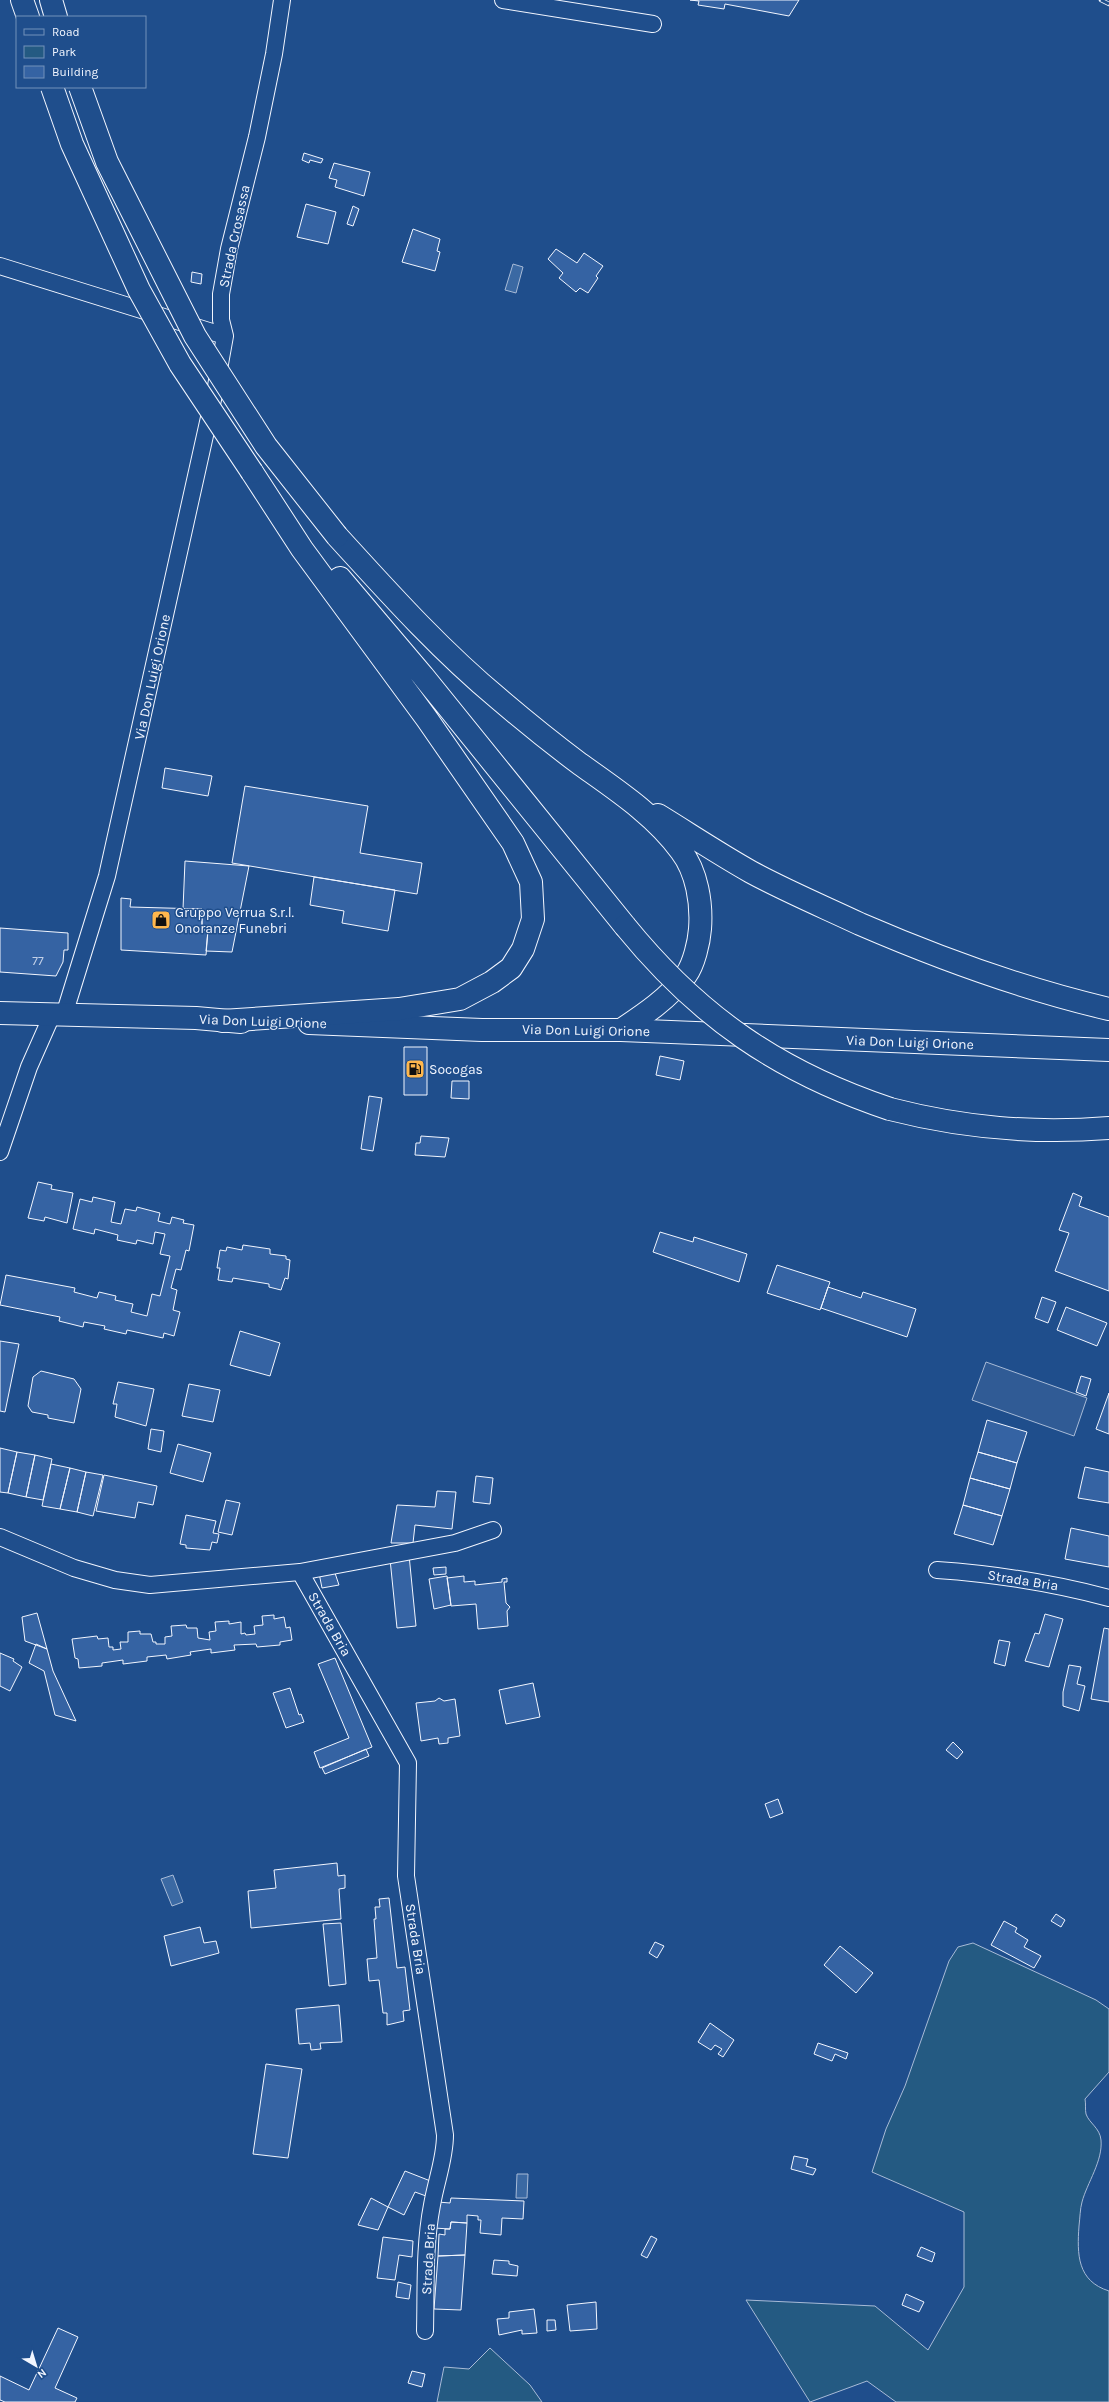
<svg xmlns="http://www.w3.org/2000/svg" width="1109" height="2402" font-family="Karla,sans-serif">
<style>
.green{fill:#245a82;stroke:#a8bbd7}
.parking{fill:#305b95;stroke:#a8bbd7}
.water{fill:#3b69a3;stroke:#a8bbd7}
.building{fill:#3563a3;stroke:#f2f6ff}
.lines{fill:none;stroke-linecap:round;stroke-linejoin:round}
.minor-casing{stroke:#f2f6ff;stroke-width:18}
.secondary-casing{stroke:#f2f6ff;stroke-width:24}
.trunk-casing{stroke:#f2f6ff;stroke-width:24}
.minor{stroke:#1f4e8c;stroke-width:16}
.secondary{stroke:#1f4e8c;stroke-width:22}
.trunk{stroke:#1f4e8c;stroke-width:22}
.rail-casing{stroke:#f2f6ff;stroke-width:4.5}
.rail{stroke:#1f4e8c;stroke-width:3;stroke-dasharray:9;stroke-linecap:butt}
.trunk-bridge-casing{stroke:#f2f6ff;stroke-width:24;stroke-linecap:butt}
.trunk-bridge{stroke:#1f4e8c;stroke-width:22}
.labels{text-anchor:middle;stroke-width:3;stroke-linejoin:round;paint-order:stroke}
.number-label{font-size:12px;fill:#c3d1e8}
.street-label{font-size:14px;fill:#f2f6ff;stroke:#1f4e8c}
.poi-label{font-size:14px;fill:#f2f6ff;stroke:#1f4e8c;text-anchor:start}
</style>
<rect width="100%" height="100%" fill="#1f4e8c"/>
<!-- green -->
<path class="green" d="M973 1943 1096 2000 1109 2009V2072L1085 2099C1086 2104 1085 2110 1086 2114 1089 2123 1100 2128 1101 2140 1103 2161 1087 2183 1082 2202 1080 2209 1080 2218 1079 2226 1077 2254 1077 2281 1109 2291V2402H896L867 2381 810 2402 746 2300 875 2306 928 2350 964 2287V2212L872 2172 886 2129 905 2086 949 1961 958 1947Z
M490 2348 530 2385 542 2402H437L444 2367 469 2369Z"/>
<!-- parking -->
<path class="parking" d="M986 1362 1087 1398 1074 1436 972 1400Z"/>
<!-- water -->
<path class="water" d="M513 264 523 267 516 293 505 290Z
M173 1875 183 1902 172 1906 161 1879Z
M517 2174H528L527 2198H516Z"/>
<!-- building -->
<path class="building" d="M690 0H799L789 16 725 4 724 9 698 5 699 1Z
M304 153 323 159 321 163 310 160 309 163 302 160Z
M334 163 370 172 364 196 335 187 337 180 329 178Z
M306 204 336 212 328 244 297 237Z
M353 206 359 209 353 226 347 224Z
M413 229 440 239 437 251 440 252 435 271 402 262Z
M556 249 577 263 584 253 603 266 596 276 598 278 588 293 580 288 576 292 559 278 563 273 548 259Z
M192 272 202 274 201 284 191 282Z
M165 768 212 776 208 796 162 788Z
M245 786 368 806 360 853 422 863 417 894 232 863Z
M185 861 249 866 232 952 206 951 208 930H202V909H183Z
M314 877 395 890 388 931 342 923 344 911 310 905Z
M121 898 131 899 130 907 202 909V930H208L206 955 121 950Z
M0 928 68 933V950H64L63 962 56 976 0 972Z
M404 1047H427V1095H404Z
M660 1056 684 1061 680 1080 656 1075Z
M452 1081H469V1099L451 1098Z
M369 1096 382 1098 373 1151 361 1149Z
M421 1136 449 1138 445 1157 415 1155 416 1143H420Z
M38 1182 52 1185 51 1189 73 1193 67 1223 45 1217 44 1221 28 1218Z
M1073 1193 1082 1197 1079 1206 1109 1217V1291L1055 1271 1069 1233 1059 1230Z
M93 1197 115 1202 111 1222 121 1224 125 1209 136 1211 137 1207 160 1213 158 1221 170 1224 172 1217 184 1220 183 1223 194 1225 189 1251 186 1250 181 1270 176 1269 171 1288 177 1290 173 1310 180 1312 174 1336 164 1333 163 1338 127 1330 126 1334 104 1329 105 1326 84 1322 83 1327 59 1321 60 1317 0 1305 6 1275 75 1288 74 1292 97 1298 99 1292 116 1296 115 1300 133 1304 131 1312 147 1316 152 1294 160 1296 170 1256 160 1254 165 1234 155 1232 153 1244 137 1240 136 1244 117 1240 118 1235 95 1229 94 1234 73 1229 80 1199 92 1202Z
M660 1232 693 1242 694 1237 747 1254 739 1282 653 1252Z
M243 1245 270 1249V1254L286 1256V1259L290 1260 288 1279 285 1278 281 1290 269 1287V1284L233 1278 232 1282 218 1280 220 1268H217L220 1250 226 1251 227 1247 242 1250Z
M777 1265 830 1282 820 1310 767 1293Z
M828 1287 861 1298 863 1292 916 1309 907 1337 821 1308Z
M1042 1297 1056 1302 1048 1323 1035 1318Z
M1066 1307 1107 1323 1097 1346 1057 1330Z
M240 1331 280 1343 270 1376 230 1365Z
M0 1341 19 1344 5 1412 0 1411Z
M41 1371 74 1379 81 1389 74 1423 48 1418V1415L32 1412 28 1406 33 1377Z
M1081 1376 1091 1379 1086 1396 1076 1392Z
M118 1382 154 1389 146 1426 115 1417 117 1404H113Z
M189 1384 220 1390 213 1422 182 1416Z
M1109 1393V1434L1096 1429Z
M987 1420 1027 1432 1017 1463 978 1452Z
M151 1429 164 1431 161 1452 148 1449Z
M178 1444 211 1453 203 1482 170 1473Z
M0 1448 17 1452 8 1493 0 1492Z
M17 1452 35 1455 26 1497 8 1493Z
M978 1452 1017 1463 1010 1489 970 1478Z
M35 1455 52 1459 43 1500 26 1497Z
M51 1464 70 1468 60 1509 42 1506Z
M1085 1467 1109 1472V1503L1078 1498Z
M70 1468 86 1472 77 1512 60 1509Z
M86 1472 103 1475 93 1516 77 1512Z
M104 1475 157 1486 153 1505 138 1502 135 1518 96 1511Z
M476 1476 493 1478 490 1504 473 1502Z
M970 1478 1010 1489 1002 1516 963 1505Z
M437 1491 456 1492 452 1529 415 1525 413 1543H391L397 1505 435 1507Z
M226 1500 240 1503 232 1535 218 1532Z
M963 1505 1002 1516 993 1545 954 1534Z
M186 1515 216 1521 213 1533 219 1534 217 1543 212 1542 210 1550 186 1548V1545L180 1544Z
M1071 1528 1109 1536V1567L1065 1559Z
M409 1555 416 1626 397 1628 390 1559Z
M446 1567V1574L434 1575 433 1568Z
M334 1570 339 1585 322 1588 319 1573Z
M447 1576 451 1605 434 1609 429 1579Z
M464 1576V1582L475 1581V1585L502 1582V1579L507 1578V1582H504L506 1603 510 1607 507 1611 508 1626 478 1629 476 1604 451 1606 447 1578Z
M37 1613 47 1649 25 1641 22 1617Z
M1045 1614 1063 1619 1049 1667 1025 1661 1035 1633 1039 1634Z
M274 1615V1619L284 1617 286 1628 290 1627 292 1640 280 1642V1645L257 1647 256 1644 234 1645 235 1650 211 1653V1649L190 1652 191 1655 167 1659 166 1655 147 1657V1661L123 1664V1660L102 1663V1666L79 1668 78 1659 75 1658 72 1639 97 1636 98 1639 108 1638 109 1647H113V1650L121 1649 120 1642H128V1632L140 1631V1634H151L153 1642H156V1644H165V1637L172 1636 171 1626 186 1625 187 1628H197L198 1638 210 1640 209 1632 216 1631 215 1622 229 1621V1624L241 1622V1634L245 1633 246 1635 255 1634 254 1626 263 1625 262 1616Z
M1104 1628 1109 1629V1702L1091 1699Z
M999 1640 1010 1642 1005 1666 994 1663Z
M36 1644 47 1649 53 1671 76 1721 55 1715 44 1671 29 1663Z
M0 1653 14 1659 13 1661 22 1667 10 1691 0 1686Z
M335 1658 372 1747 320 1768 314 1752 349 1738 318 1664Z
M1069 1665 1081 1667 1077 1684 1085 1686 1079 1711 1063 1706V1692Z
M533 1683 540 1717 506 1724 499 1690Z
M290 1688 299 1715 301 1714 304 1722 286 1728 273 1693Z
M439 1698 444 1701 455 1699 460 1736 448 1738V1743L439 1744 438 1738 421 1741 416 1703 435 1701Z
M953 1742 963 1752 957 1759 946 1750Z
M366 1749 369 1756 325 1774 322 1768Z
M778 1799 783 1813 770 1818 765 1804Z
M337 1863 338 1876 345 1875V1888L339 1889 341 1919 251 1928 248 1891 276 1888 274 1870Z
M389 1898 397 1968 405 1967 410 2010 403 2011 404 2021 387 2025V2013H383L379 1980 369 1981 367 1959 377 1958 374 1919H376L375 1907H380L379 1899Z
M1056 1914 1065 1920 1061 1927 1051 1921Z
M1004 1921 1017 1928 1015 1932 1028 1940 1024 1947 1041 1956 1034 1968 991 1945Z
M341 1923 346 1984 329 1986 323 1924Z
M200 1927 204 1943 216 1941 219 1953 171 1966 164 1936Z
M655 1942 664 1946 657 1958 649 1953Z
M840 1946 873 1973 856 1993 824 1965Z
M339 2005 342 2042 320 2043 321 2049 311 2050 310 2043 299 2044 296 2009Z
M710 2023 734 2040 723 2057 718 2054 722 2049 715 2045 711 2050 698 2042Z
M818 2043 848 2053 846 2059 835 2054 832 2061 814 2054Z
M266 2064 302 2069 288 2158 253 2154Z
M794 2156 808 2159 806 2166 816 2169 813 2175 791 2169Z
M405 2171 433 2182 426 2196 415 2192 404 2215 388 2207Z
M371 2198 388 2207 378 2230 358 2225Z
M451 2198 524 2201 523 2219 502 2218 501 2235 480 2233 481 2220H478V2216L467 2215V2223L451 2222 450 2229 434 2228 438 2202 450 2203Z
M451 2222 467 2223 465 2255 438 2256 439 2234 445 2235V2229H450Z
M651 2236 657 2239 647 2258 641 2255Z
M383 2237 413 2241 412 2257 399 2255 395 2280 377 2278Z
M921 2247 935 2253 932 2262 917 2256Z
M465 2255 461 2310 434 2309 438 2256Z
M494 2260 509 2261V2264L518 2266 517 2276 492 2274Z
M398 2282 411 2285 409 2299 396 2297Z
M906 2294 924 2302 919 2312 902 2305Z
M596 2302 597 2329 570 2331 567 2305Z
M534 2309 537 2333 522 2334V2330L499 2335 497 2319 509 2318V2312Z
M547 2320H555L556 2330 547 2331Z
M58 2328 78 2337 55 2388 77 2398 75 2402H5L0 2400V2376L29 2390Z
M412 2371 425 2374 422 2387 408 2383Z"/>
<g class="lines">
<!-- minor casing -->
<g class="minor-casing">
<path id="minor" d="M503 0 653 24
M0 266 225 336
M64 1015 107 876 216 386 225 336 221 320V294L229 249 257 137 274 54 282 0
M0 1152 29 1067 52 1015
M0 1537 74 1568 115 1580 150 1585 300 1572 455 1543 493 1530
M937 1570C996 1574 1052 1583 1109 1598
M300 1572 408 1763 406 1876 445 2135C445 2159 436 2181 432 2205 424 2246 426 2289 425 2331"/>
</g>
<!-- secondary casing -->
<g class="secondary-casing">
<path id="secondary" d="M0 1013 196 1018 241 1022
M309 1023 482 1030H621L1109 1050"/>
</g>
<!-- trunk casing -->
<g class="trunk-casing">
<path id="trunk" d="M22 0 28 17
M51 0 56 17
M337 536C389 593 440 650 499 699 526 722 552 743 580 764 615 789 655 815 681 851 697 872 702 903 700 929 699 942 694 964 686 975 669 998 645 1014 621 1030
M340 578 423 676 625 926
M658 815C689 834 719 854 751 872 786 891 824 907 860 924 941 959 1023 989 1109 1009
M222 1021 399 1009 460 999 492 982 511 968 523 949 533 919 531 882 513 843 427 719 302 549 252 472
M890 1109C964 1128 1033 1134 1109 1128"/>
</g>
<!-- minor -->
<use href="#minor" class="minor"/>
<!-- secondary -->
<use href="#secondary" class="secondary"/>
<!-- trunk -->
<use href="#trunk" class="trunk"/>
<!-- rail casing -->
<g class="rail-casing">
<path id="rail" d="M1101 0 1109 4"/>
</g>
<!-- rail -->
<use href="#rail" class="rail"/>
<!-- trunk-bridge casing -->
<g class="trunk-bridge-casing">
<path id="trunk-bridge" d="M52 87 72 144 139 290 180 364 252 472
M80 87 107 162 195 336 266 446 337 536
M625 926C699 1017 779 1072 890 1109"/>
</g>
<!-- trunk-bridge -->
<use href="#trunk-bridge" class="trunk-bridge"/>
</g>
<!-- icons -->
<defs>
<g id="shop-square" transform="scale(1)"><rect x="-9" y="-9" width="18" height="18" rx="4" fill="#ffb74d" stroke="#1f4e8c"/><path d="M-5-2.5h2.3a2.7 3.5 0 0 1 5.4 0H5L5.5 6h-11ZM-1.5-2.5h3a1.5 2.3 0 0 0-3 0Z" fill="#111"/></g>
<g id="fuel-square" transform="scale(1)"><rect x="-9" y="-9" width="18" height="18" rx="4" fill="#ffb74d" stroke="#1f4e8c"/><path d="M-5.5-6h7V0h2V4h1.3V-2.5L3-4.5l.8-.8L6-3V5H2.5V1h-1V6h-7ZM-4.2-4.7v3.2H.2V-4.7Z" fill="#111"/></g>
</defs>
<g fill-rule="evenodd">
<use href="#shop-square" x="161" y="920"/>
<use href="#fuel-square" x="415" y="1069"/>
</g>
<g class="labels">
<!-- number labels -->
<g class="number-label">
<text x="38" y="965">77</text>
</g>
<!-- street labels -->
<g class="street-label">
<text transform="translate(234 236) rotate(-78)" y="5">Strada Crosassa</text>
<text transform="translate(152 677) rotate(-78)" y="5">Via Don Luigi Orione</text>
<text transform="translate(263 1021) rotate(2)" y="5">Via Don Luigi Orione</text>
<text transform="translate(586 1030) rotate(1)" y="5">Via Don Luigi Orione</text>
<text transform="translate(910 1042) rotate(2)" y="5">Via Don Luigi Orione</text>
<text transform="translate(1023 1580) rotate(9)" y="5">Strada Bria</text>
<text transform="translate(330 1624) rotate(60)" y="5">Strada Bria</text>
<text transform="translate(416 1939) rotate(81)" y="5">Strada Bria</text>
<text transform="translate(428 2259) rotate(-87)" y="5">Strada Bria</text>
</g>
<!-- poi labels -->
<g class="poi-label">
<text x="175" y="917">Gruppo Verrua S.r.l.<tspan x="175" dy="16">Onoranze Funebri</tspan></text>
<text x="429" y="1074">Socogas</text>
</g>
</g>
<!-- legend -->
<rect x="16" y="16" width="130" height="72" fill="#1f4e8c" stroke="#7391ba"/>
<rect x="24" y="29" width="20" height="6" fill="#1f4e8c" stroke="#7391ba"/>
<text x="52" y="36" font-size="12" fill="#f2f6ff">Road</text>
<rect x="24" y="46" width="20" height="12" fill="#245a82" stroke="#7391ba"/>
<text x="52" y="56" font-size="12" fill="#f2f6ff">Park</text>
<rect x="24" y="66" width="20" height="12" fill="#3563a3" stroke="#7391ba"/>
<text x="52" y="76" font-size="12" fill="#f2f6ff">Building</text>
<!-- north arrow -->
<g transform="translate(36 2366) rotate(142)" stroke="#1f4e8c" stroke-width="3" paint-order="stroke">
<path d="M0-3L7 15L0 10L-7 15Z" fill="#f2f6ff"/>
<text y="-6" font-size="11" font-weight="bold" text-anchor="middle" fill="#f2f6ff">N</text>
</g>
</svg>
